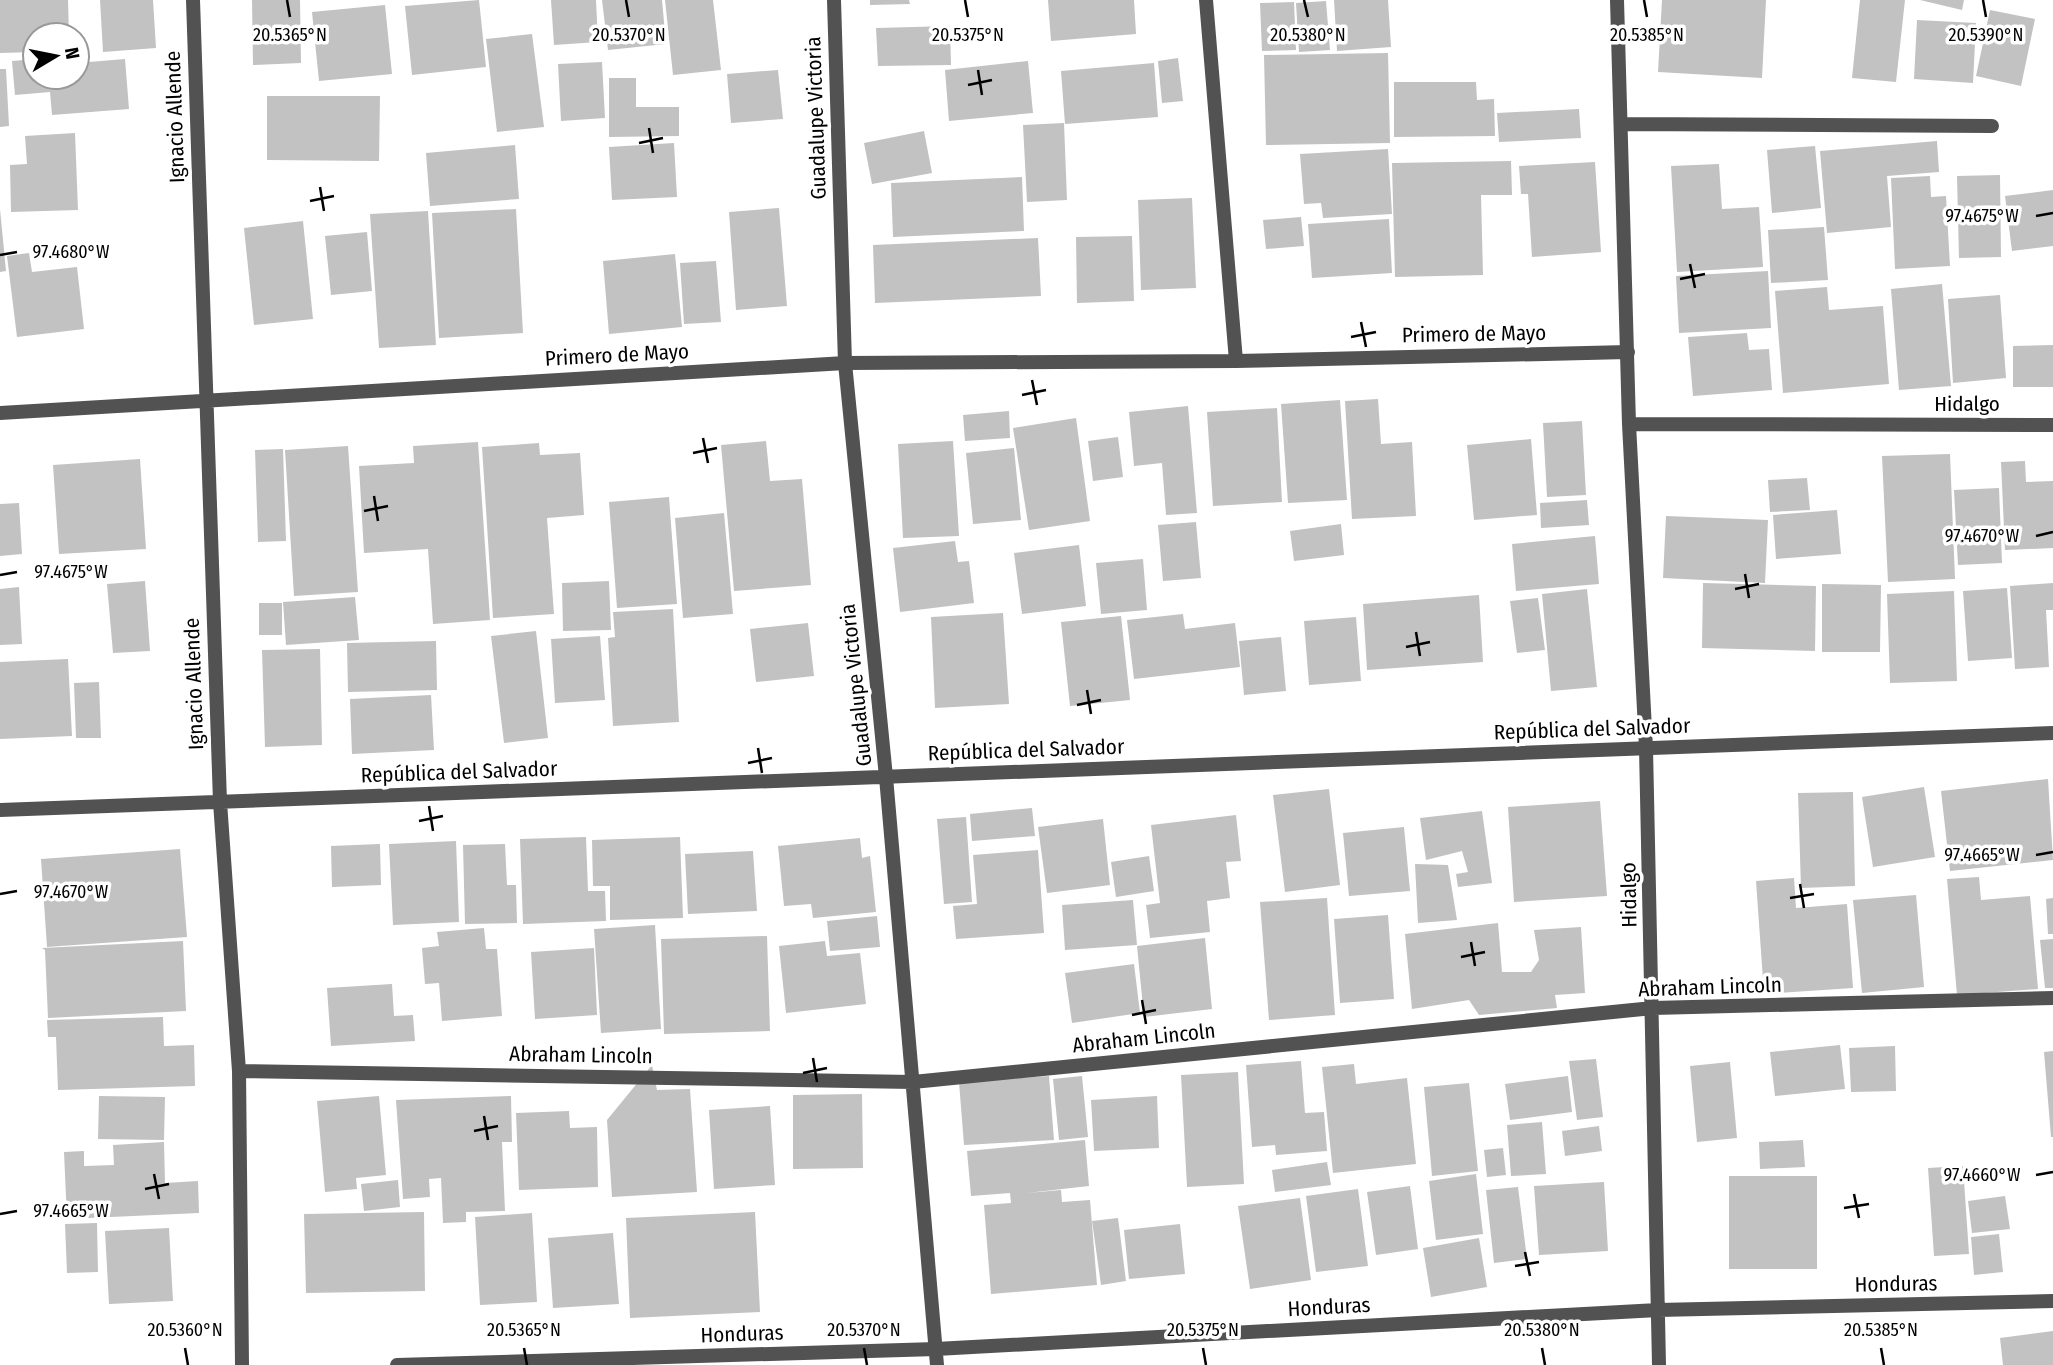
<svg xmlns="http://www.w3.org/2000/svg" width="2053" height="1365" font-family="'Fira Sans Condensed',sans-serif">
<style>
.building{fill:#c2c2c2}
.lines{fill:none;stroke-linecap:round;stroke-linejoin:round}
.street{stroke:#525252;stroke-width:14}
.ticks{fill:none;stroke:#000;stroke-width:2.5}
.labels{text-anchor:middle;stroke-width:7;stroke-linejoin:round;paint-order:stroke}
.street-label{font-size:21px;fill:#000;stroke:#fff}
.ticks-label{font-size:18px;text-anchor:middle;fill:#000;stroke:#fff;stroke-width:7;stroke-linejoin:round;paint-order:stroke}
</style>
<rect width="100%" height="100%" fill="#fff"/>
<!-- building -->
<path class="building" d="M0 0H68L69 35H35V52L0 53Z
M100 0H153L156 48 103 52Z
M252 0H300L301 63 253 65Z
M479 0 486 67 412 75 405 6Z
M551 0H596L598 42 554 45Z
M602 0H662L666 44 608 50Z
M665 0H713L721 70 673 75Z
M870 0H909L910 4 870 5Z
M1048 0H1134L1136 34 1051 41Z
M1334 0H1388L1391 47 1337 51Z
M1662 0H1766L1762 78 1658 72Z
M1860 0H1905L1896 82 1852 78Z
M1920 0H1964L1962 10Z
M1326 1 1330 50 1299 52 1296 3Z
M1294 2 1296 50 1262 51 1260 3Z
M385 5 392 74 319 81 312 12Z
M1990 10 2035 19 2021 86 1976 76Z
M1917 20 1976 23 1973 83 1914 79Z
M950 26 951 65 878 66 876 28Z
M532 34 544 127 497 132 486 39Z
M1388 53 1390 143 1266 145 1264 55Z
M1178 58 1183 101 1162 103 1158 61Z
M35 59V77H77V63L125 59 129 109 52 115 50 92 15 95 12 61Z
M1028 61 1033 113 949 121 945 70Z
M602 62 605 118 561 121 558 64Z
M1154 63 1158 117 1065 124 1061 71Z
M0 69H6L9 126 0 127Z
M778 70 783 119 731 123 727 74Z
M609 78H636V107H679V136L609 137Z
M1394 82H1476L1477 100 1494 99 1495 136 1394 137Z
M267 96H380L379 161 267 160Z
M1579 109 1581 138 1499 142 1497 113Z
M1064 123 1067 200 1027 202 1023 125Z
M924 131 932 173 872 184 864 143Z
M75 133 78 210 11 212 10 165 27 164 25 136Z
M1937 141 1939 172 1887 176 1891 227 1827 233 1820 151Z
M674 143 677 197 612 200 609 147Z
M515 145 519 199 430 206 426 153Z
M1815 146 1821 208 1772 213 1767 150Z
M1388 149 1392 214 1323 218 1321 203 1304 204 1300 154Z
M1511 161 1512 195H1481L1483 275 1395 277 1392 163Z
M1595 162 1601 252 1532 257 1528 194H1521L1519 166Z
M1719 164 1722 209 1759 207 1763 267 1677 272 1671 166Z
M2000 175 2001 257 1959 258 1957 176Z
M1930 176 1931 197 1946 196 1950 266 1895 269 1891 178Z
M1022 177 1024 231 893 237 891 183Z
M2053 190V246L2012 251 2005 196Z
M1192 198 1196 288 1141 290 1138 200Z
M779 208 787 306 736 310 729 212Z
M0 209 6 271 0 272Z
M516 209 523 333 439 338 432 213Z
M428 211 436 345 379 348 370 214Z
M1301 217 1304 246 1266 249 1263 220Z
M1389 219 1392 273 1312 278 1308 224Z
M303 221 313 319 254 325 244 228Z
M1824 227 1828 280 1771 283 1768 230Z
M367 232 372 291 331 295 325 236Z
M1132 236 1134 301 1077 303 1076 237Z
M1038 238 1041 296 875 303 873 245Z
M29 253 32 272 77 267 84 329 17 337 7 256Z
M675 254 682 327 609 334 603 261Z
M716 261 721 322 684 324 680 263Z
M1768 271 1771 328 1679 333 1676 276Z
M1942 284 1951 386 1899 390 1891 289Z
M1827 287 1829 310 1883 306 1889 384 1783 393 1775 291Z
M2000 295 2006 378 1953 383 1948 299Z
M1747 333 1749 350 1769 349 1772 390 1693 396 1688 337Z
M2053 345V387H2013V346Z
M1378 399 1381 444 1412 442 1416 516 1352 519 1345 401Z
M1340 400 1347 500 1288 503 1281 404Z
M1188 406 1197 513 1166 515 1162 463 1134 466 1129 412Z
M1277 408 1282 502 1213 506 1207 412Z
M1009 411 1010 438 965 441 963 415Z
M1076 418 1090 521 1029 530 1013 428Z
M1582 421 1586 495 1547 497 1543 423Z
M1118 437 1123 477 1093 481 1088 441Z
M1531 439 1537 515 1474 520 1467 445Z
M766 441 770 481 802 479 811 585 734 591 721 445Z
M953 441 959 536 903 538 898 444Z
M478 442 490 620 433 624 428 549 364 553 359 466 414 463 413 446Z
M539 443 540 455 580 453 584 515 547 518 554 614 493 618 482 447Z
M348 446 358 592 294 596 285 450Z
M1014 448 1021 520 973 524 966 453Z
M283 449 286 541 258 542 255 450Z
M1950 454 1955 579 1888 582 1882 456Z
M140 459 146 549 59 554 53 465Z
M2025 461 2026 482 2053 481V548L2005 550 2001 462Z
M1807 478 1810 510 1770 512 1768 480Z
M1999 488 2002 563 1958 565 1954 490Z
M669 497 677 604 617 608 609 502Z
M1587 500 1589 525 1541 528 1540 503Z
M19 503 22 554 0 556V504Z
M1837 510 1841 554 1776 559 1773 515Z
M724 513 733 614 683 618 675 518Z
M1666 516 1768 520 1765 583 1663 578Z
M1196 522 1201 578 1163 581 1158 525Z
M1341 524 1344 555 1294 561 1290 531Z
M1595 536 1599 584 1516 591 1512 544Z
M955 541 958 562 969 561 974 603 900 612 893 548Z
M1079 545 1086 606 1022 614 1014 553Z
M1143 559 1147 610 1101 614 1096 563Z
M145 581 150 651 113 653 107 584Z
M609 581 611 630 563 631 562 583Z
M1703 583 1816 586 1815 651 1702 648Z
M2053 583V610H2046L2049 667 2015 669 2010 586Z
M1822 584 1881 585 1880 652H1822Z
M19 587 22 644 0 645V589Z
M2007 588 2012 658 1968 661 1963 591Z
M1587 589 1597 687 1551 691 1542 594Z
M1954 591 1957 681 1890 683 1887 594Z
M1479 595 1483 662 1367 670 1363 604Z
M355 597 359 640 286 645 283 602Z
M1538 598 1545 650 1517 653 1510 601Z
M259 603H282V635H259Z
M673 609 679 722 613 726 608 638 615 637 613 612Z
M1003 613 1009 704 935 708 931 617Z
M1183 614 1185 629 1235 623 1240 667 1134 679 1127 620Z
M1121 616 1130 700 1070 706 1061 622Z
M1356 617 1361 681 1309 685 1304 621Z
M808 623 814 676 756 682 750 629Z
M536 631 548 738 504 743 491 636Z
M600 636 605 700 555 703 551 639Z
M1281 637 1286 691 1244 695 1239 641Z
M436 641 437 690 348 692 347 643Z
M320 649 322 745 265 747 262 650Z
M68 659 72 736 0 739V662Z
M99 682 101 738H76L74 683Z
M431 695 434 750 352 754 350 699Z
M2048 779 2053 860 1950 871 1941 791Z
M1924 787 1935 857 1873 867 1862 797Z
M1329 789 1340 885 1285 892 1273 795Z
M1853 792 1855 886 1801 888 1798 793Z
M1600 801 1607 896 1514 902 1508 807Z
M1032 808 1035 836 972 841 970 814Z
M1482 811 1492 883 1458 887 1456 874 1468 872 1462 851 1426 860 1420 818Z
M1236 815 1241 861 1226 862 1230 898 1207 901 1210 932 1150 938 1146 905 1160 903 1151 825Z
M966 817 972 902 944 904 937 819Z
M1103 819 1110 885 1047 893 1038 827Z
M1404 827 1410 891 1349 896 1343 833Z
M586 837 588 891H605L606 921 523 924 520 839Z
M680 837 683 918 610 920V886H593L592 840Z
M860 838 862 858 870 856 876 912 813 918 811 904 784 906 778 846Z
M456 841 459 922 393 925 389 844Z
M380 844 381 885 332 887 331 846Z
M505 844 507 885H516L517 923 465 924 463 845Z
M180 849 187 937 47 947 41 859Z
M1038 850 1044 933 956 939 953 906 977 904 973 855Z
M753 851 757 911 688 914 685 854Z
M1149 856 1154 891 1116 897 1111 862Z
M1415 864 1448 865 1457 920 1418 923Z
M1979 877 1981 900 2030 896 2038 989 1957 995 1947 879Z
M1794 878 1796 908 1847 904 1853 988 1764 994 1756 881Z
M1916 895 1924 987 1862 993 1853 900Z
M1327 898 1335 1015 1269 1020 1260 902Z
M2053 898V934H2048L2046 899Z
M1133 900 1137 945 1065 950 1062 905Z
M1388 915 1394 999 1340 1003 1334 919Z
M877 916 880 947 830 951 827 921Z
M1498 923 1502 972H1531L1539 960 1534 930 1581 927 1585 993 1555 995 1557 1008 1479 1015 1469 1000 1412 1009 1405 934Z
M655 925 661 1029 601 1033 594 929Z
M484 928 486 949H497L502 1016 442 1021 439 983 425 984 422 948 439 946 437 932Z
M767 936 770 1031 664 1034 661 939Z
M1205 938 1212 1009 1144 1017 1137 946Z
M2053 939V988H2045L2040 940Z
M183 941 186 1011 48 1018 45 950 42 948Z
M825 941 827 956 860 953 866 1004 786 1013 779 946Z
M594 948 597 1015 535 1019 531 952Z
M1134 964 1140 1013 1072 1023 1065 973Z
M392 984 394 1016 413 1015 415 1041 331 1046 327 988Z
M163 1017 164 1046 194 1045 195 1086 58 1090 56 1037H48L47 1020Z
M1840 1045 1845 1089 1775 1096 1770 1052Z
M1895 1046 1896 1091 1851 1092 1849 1048Z
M2053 1051V1137H2051L2044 1052Z
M1596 1059 1603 1117 1577 1120 1569 1061Z
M1301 1061 1305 1113 1324 1112 1327 1151 1276 1155 1275 1145 1252 1147 1246 1065Z
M1730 1062 1737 1138 1697 1142 1690 1066Z
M1354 1064 1356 1084 1407 1078 1416 1164 1333 1173 1322 1067Z
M652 1065 657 1090 690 1089 697 1192 612 1197 607 1120Z
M1238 1072 1244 1184 1187 1187 1181 1075Z
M1049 1076 1054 1140 964 1145 959 1082Z
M1082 1076 1088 1137 1059 1140 1053 1079Z
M1568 1076 1572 1112 1510 1120 1505 1084Z
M1469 1083 1478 1171 1432 1176 1424 1087Z
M862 1094 863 1168 793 1169V1095Z
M99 1096 165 1097 164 1140 98 1139Z
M379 1096 386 1175 356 1178 357 1189 325 1192 317 1101Z
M511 1096 512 1142H502L505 1211 466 1212V1222L443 1223 441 1178 429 1179 430 1197 403 1199 396 1100Z
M1157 1096 1159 1148 1094 1151 1091 1100Z
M770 1106 775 1185 714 1189 709 1110Z
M569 1111 570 1128 597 1127 598 1187 519 1190 516 1113Z
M1542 1122 1546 1174 1511 1176 1507 1125Z
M1599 1126 1602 1151 1565 1156 1562 1131Z
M1085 1140 1089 1186 1027 1193 1061 1190 1062 1202 1090 1200 1097 1285 991 1294 984 1205 1011 1203 1010 1193 971 1196 967 1151Z
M1803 1140 1805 1167 1760 1169 1759 1142Z
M164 1142 165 1183 198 1181 199 1213 67 1219 64 1152 84 1151V1166L114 1165 113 1145Z
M1503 1148 1506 1175 1487 1177 1484 1150Z
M1327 1162 1331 1185 1275 1192 1272 1170Z
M1963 1166 1969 1254 1934 1256 1928 1168Z
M1476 1174 1483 1234 1436 1240 1429 1181Z
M1729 1176H1817V1269H1729Z
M398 1180 400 1207 364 1211 361 1184Z
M1604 1182 1608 1251 1539 1255 1534 1186Z
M1410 1186 1418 1249 1376 1255 1367 1192Z
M1518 1187 1527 1259 1494 1263 1486 1190Z
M1358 1189 1368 1266 1316 1272 1306 1196Z
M2005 1196 2010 1229 1972 1233 1968 1201Z
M1300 1198 1311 1280 1250 1289 1238 1206Z
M424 1212 425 1291 306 1293 304 1214Z
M755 1212 760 1312 630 1318 626 1218Z
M532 1213 537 1302 480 1305 475 1217Z
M1118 1218 1126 1281 1101 1285 1092 1221Z
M97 1223 98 1272 67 1273 65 1224Z
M1180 1224 1185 1274 1129 1279 1124 1230Z
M169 1228 173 1301 109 1304 105 1231Z
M613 1233 619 1304 553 1308 548 1238Z
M1999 1234 2003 1272 1974 1275 1971 1237Z
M1479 1238 1487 1287 1431 1297 1423 1248Z
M2053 1331V1365H2003L2000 1338Z"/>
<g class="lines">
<!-- street -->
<path class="street" d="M193 0 220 802 239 1071 242 1365
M834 0 845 363 886 777 937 1365
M1206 0 1236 361
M1617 0 1629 424 1646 748 1659 1365
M1621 124 1992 126
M0 413 845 363 1236 361 1628 352
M1629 424 2053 425
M0 810 2053 733
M239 1071 913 1082 1653 1008 2053 998
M397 1365 936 1349 1658 1310 2053 1301"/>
</g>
<!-- ticks -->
<path class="ticks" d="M287 0 290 17M626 0 629 17M965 0 968 17M1304 0 1308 17M1644 0 1647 17M1983 0 1986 17M978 70 982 95M968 85 992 80M649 128 653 153M639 143 663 138M320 187 324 211M310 201 334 196M2036 216 2053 213M0 255 17 252M1690 264 1695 288M1680 279 1705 274M1361 322 1366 347M1351 337 1376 332M1032 380 1037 405M1022 395 1046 390M703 438 708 463M693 453 717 448M374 496 378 521M364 511 388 506M2036 536 2053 532M1745 574 1749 598M0 575 17 572M1735 589 1759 584M1416 632 1420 656M1406 647 1430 642M1087 690 1091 714M1077 705 1101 700M758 748 762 773M748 763 772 758M429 806 433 831M419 821 443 816M2036 855 2053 852M1800 884 1804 908M0 894 17 891M1790 898 1814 894M1471 942 1475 966M1461 957 1485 952M1142 1000 1146 1024M1132 1015 1156 1010M813 1058 817 1082M803 1073 827 1068M484 1116 488 1140M474 1131 498 1126M154 1174 159 1199M2036 1175 2053 1172M145 1189 169 1184M1854 1194 1859 1218M1844 1208 1869 1204M0 1214 17 1211M1525 1252 1530 1276M1515 1266 1539 1262M185 1348 188 1365M524 1348 527 1365M864 1348 867 1365M1203 1348 1206 1365M1542 1348 1545 1365M1881 1348 1884 1365"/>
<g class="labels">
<!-- street labels -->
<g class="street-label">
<text transform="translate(175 117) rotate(-92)" y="7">Ignacio Allende</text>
<text transform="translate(816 118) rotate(-92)" y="7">Guadalupe Victoria</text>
<text transform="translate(1474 334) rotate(-1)" y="7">Primero de Mayo</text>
<text transform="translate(617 355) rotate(-3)" y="7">Primero de Mayo</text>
<text x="1967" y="411">Hidalgo</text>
<text transform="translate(194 684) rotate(-92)" y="7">Ignacio Allende</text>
<text transform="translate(856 685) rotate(-96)" y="7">Guadalupe Victoria</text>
<text transform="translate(1592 729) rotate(-2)" y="7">República del Salvador</text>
<text transform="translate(1026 750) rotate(-2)" y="7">República del Salvador</text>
<text transform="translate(459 772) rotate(-2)" y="7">República del Salvador</text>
<text transform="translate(1629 895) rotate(-91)" y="7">Hidalgo</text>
<text transform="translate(1710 987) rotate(-2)" y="7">Abraham Lincoln</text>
<text transform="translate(1144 1038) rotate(-6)" y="7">Abraham Lincoln</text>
<text transform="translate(581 1055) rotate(1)" y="7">Abraham Lincoln</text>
<text transform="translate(1896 1284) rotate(-1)" y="7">Honduras</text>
<text transform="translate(1329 1307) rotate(-3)" y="7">Honduras</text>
<text transform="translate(742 1334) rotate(-2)" y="7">Honduras</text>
</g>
</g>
<g class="ticks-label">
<text x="290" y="41">20.5365°N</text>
<text x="629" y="41">20.5370°N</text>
<text x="968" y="41">20.5375°N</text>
<text x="1308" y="41">20.5380°N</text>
<text x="1647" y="41">20.5385°N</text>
<text x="1986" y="41">20.5390°N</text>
<text x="1982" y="222">97.4675°W</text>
<text x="71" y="258">97.4680°W</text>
<text x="1982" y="542">97.4670°W</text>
<text x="71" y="578">97.4675°W</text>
<text x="1982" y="861">97.4665°W</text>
<text x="71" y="898">97.4670°W</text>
<text x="1982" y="1181">97.4660°W</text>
<text x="71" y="1217">97.4665°W</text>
<text x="185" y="1336">20.5360°N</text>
<text x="524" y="1336">20.5365°N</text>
<text x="864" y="1336">20.5370°N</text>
<text x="1203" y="1336">20.5375°N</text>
<text x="1542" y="1336">20.5380°N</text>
<text x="1881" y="1336">20.5385°N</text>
</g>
<!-- north arrow -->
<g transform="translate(56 56) rotate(80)"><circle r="33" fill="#ffffff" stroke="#999999" stroke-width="2"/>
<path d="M0-5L12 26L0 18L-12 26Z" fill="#000000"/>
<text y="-10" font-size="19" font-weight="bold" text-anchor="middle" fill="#000000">N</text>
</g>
</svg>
